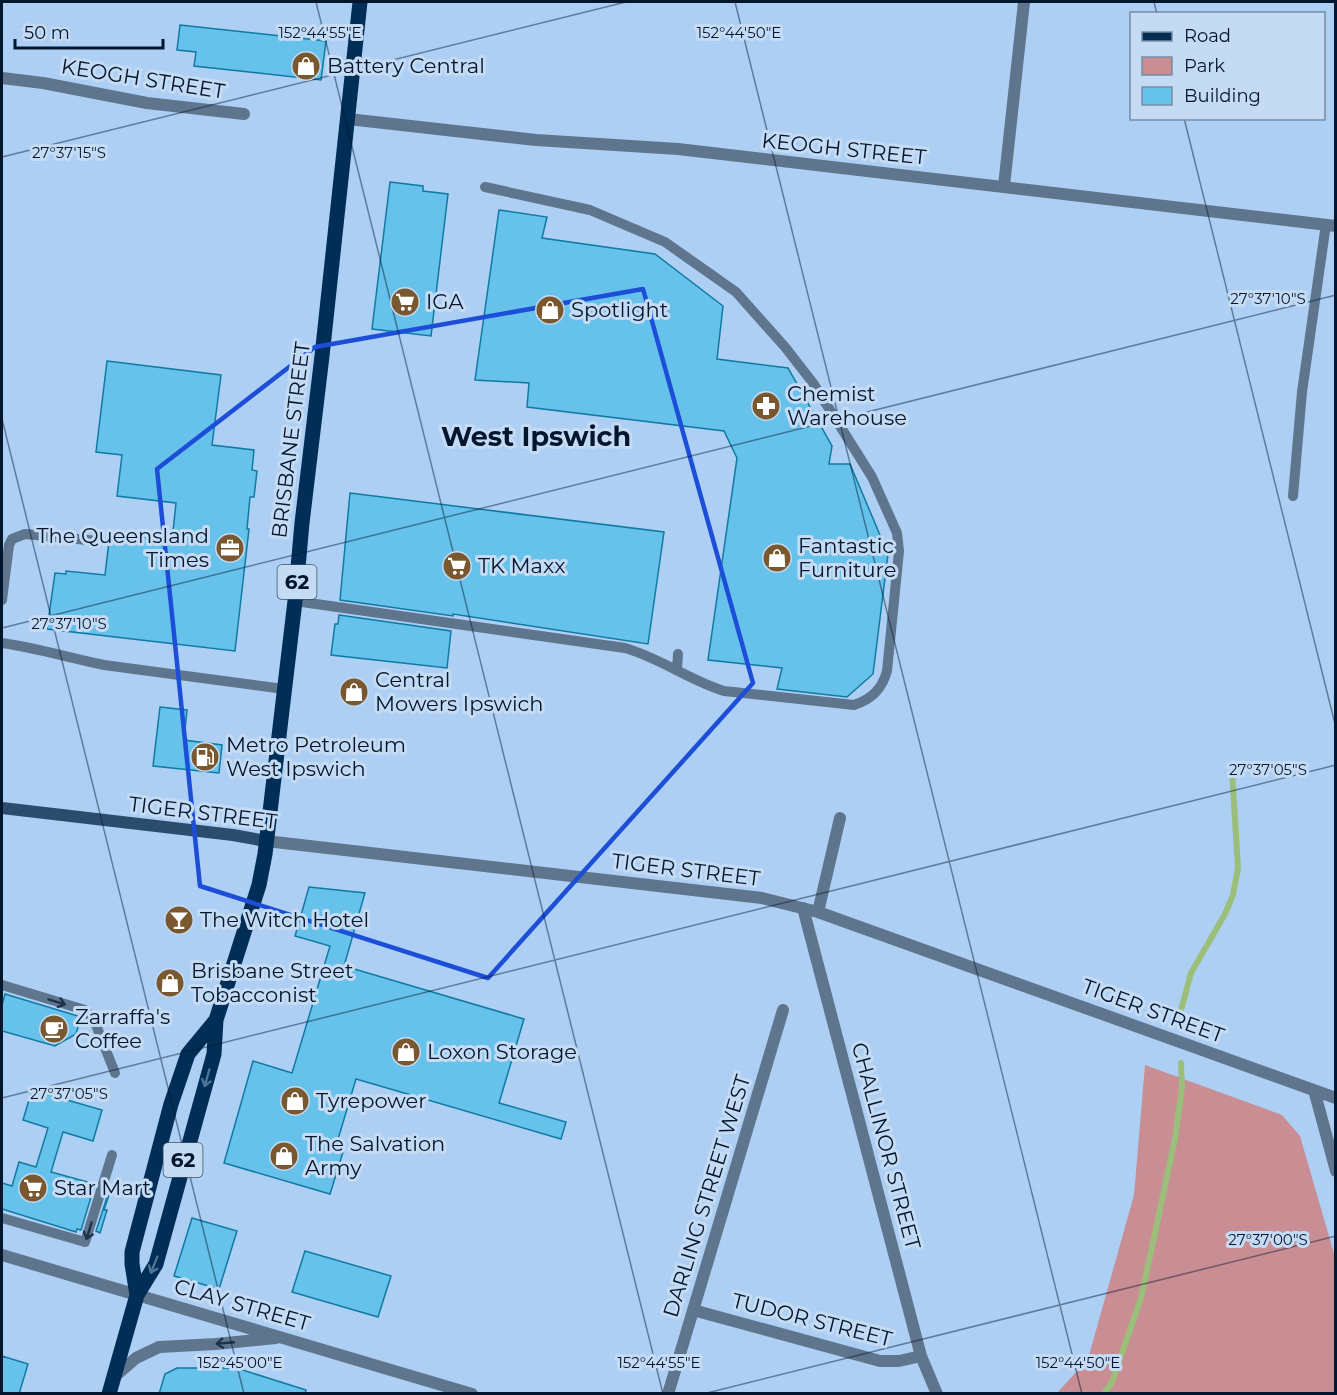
<svg xmlns="http://www.w3.org/2000/svg" width="1337" height="1395" font-family="Montserrat,sans-serif">
<style>
.green{fill:#c98d94}
.lines{fill:none;stroke-linecap:round;stroke-linejoin:round}
.stream{stroke:#9bbf7a;stroke-width:6}
.building{fill:#66c1eb;stroke:#107ba2;stroke-width:1.5}
.lane{stroke:#5f758d;stroke-width:10}
.street{stroke:#5f758d;stroke-width:12}
.secondary{stroke:#2c4c6d;stroke-width:12}
.primary{stroke:#002e56;stroke-width:15}
.oneway{stroke:#1e334a}
.oneway2{stroke:#4f7395}
.marked{fill:none;stroke:#1d4ed8;stroke-width:4.5;stroke-linejoin:round}
.ticks{fill:none;stroke:#02172e;stroke-width:1.5;stroke-opacity:0.45}
.labels{text-anchor:middle;stroke-width:6;stroke-linejoin:round;paint-order:stroke}
.shield{fill:#c5dbf4;stroke:#3c5269;stroke-width:1.5}
.shield-label{font-size:20px;font-weight:bold;fill:#02172e}
.poi-label{font-size:21px;fill:#02172e;stroke:#c5dbf4;text-anchor:start}
.street-label{font-size:21px;fill:#02172e;stroke:#c5dbf4}
.district-label{font-size:27px;font-weight:bold;fill:#02172e;stroke:#c5dbf4}
.ticks-label{font-size:15px;text-anchor:middle;fill:#02172e;stroke:#c5dbf4;stroke-width:6;stroke-linejoin:round;paint-order:stroke}
</style>
<rect width="100%" height="100%" fill="#adcff4"/>
<!-- green -->
<path class="green" d="M1145 1065 1282 1115 1300 1136 1335 1257V1393H1057L1088 1359 1134 1195Z"/>
<g class="lines">
<!-- stream -->
<path class="stream" d="M1181 1010 1191 973 1225 914 1233 895 1238 868 1232 771
M1104 1394 1112 1382 1141 1298 1175 1139 1182 1087 1181 1063"/>
</g>
<!-- building -->
<path class="building" d="M180 25 326 41 321 80 194 66 196 52 177 50Z
M390 182 423 186V191L448 194 431 336 372 329Z
M499 210 547 217 542 238 655 254 723 306 717 359 788 368 832 446 829 464H850L888 554 873 674 847 697 777 689 782 668 708 660 737 458 724 431 527 407 529 383 475 380Z
M107 361 221 375 212 445 254 450 252 470 257 471 254 497H250L247 529H249L235 651 47 629 55 573 66 574V571L105 575 110 533 172 541 176 503 117 496 122 455 96 452Z
M350 493 664 532 648 644 453 614V616L340 600Z
M339 615 451 631 447 668 331 655 335 624H338Z
M160 707 187 710 184 740 222 745 219 773 153 766Z
M309 887 365 893 344 966 524 1019 499 1103 566 1122 561 1139 356 1079 336 1146 344 1149 330 1194 224 1163 253 1061 292 1073 330 946 295 936Z
M5 994 81 1017 76 1034 55 1046 2 1031V1005Z
M32 1090 102 1110 93 1141 63 1132 51 1172 95 1184 81 1230 77 1229 76 1232 2 1209V1183L12 1186 19 1162 36 1167 48 1128 23 1120Z
M110 1188 111 1189 104 1210H107L100 1233 96 1231Z
M192 1218 237 1231 219 1289 174 1276Z
M305 1251 391 1276 378 1317 292 1292Z
M2 1356 28 1364 19 1394H2Z
M177 1368H236L306 1390 305 1394H159L165 1374Z"/>
<g class="lines">
<!-- lane -->
<path class="lane" d="M1293 496 1302 392 1326 224
M2 600 9 545 12 539 25 534 98 541
M295 601 625 648C660 658 689 680 724 691L854 705C872 699 882 689 887 671L899 551 897 533 872 477 813 383 785 347 736 292 665 242 590 210 485 187
M2 643C38 648 69 658 104 665L284 689
M677 669 678 654
M2 985 85 1010 94 1020 115 1073
M2 1218 85 1242 112 1155"/>
<!-- street -->
<path class="street" d="M2 78 43 83 147 103 244 114
M348 119 536 140 678 149 1336 226
M1004 186 1024 2
M266 841 762 898 818 912 1336 1098
M803 908 921 1356 937 1394
M818 912 840 818
M1314 1090 1336 1171
M2 1255 472 1394
M693 1310 880 1361H899L921 1356
M114 1377 136 1358 159 1347 216 1344 276 1338
M668 1394 783 1010"/>
<!-- secondary -->
<path class="secondary" d="M2 808 233 835 266 841"/>
<!-- primary -->
<path class="primary" d="M137 1295 132 1264V1252L171 1104 188 1054 216 1020
M109 1394 137 1295 156 1264 214 1054 216 1020 259 885 265 854 295 601 302 523 322 356 360 2"/>
</g>
<!-- one-way arrows -->
<defs><path id="oneway-shaft" d="M-6 0H5M1.5-3L5.5 0L1.5 3" fill="none" stroke-width="1.6" stroke-linecap="round" stroke-linejoin="round" transform="scale(1.5)"/></defs>
<g class="oneway">
<use href="#oneway-shaft" transform="translate(57 1002) rotate(17)"/>
<use href="#oneway-shaft" transform="translate(89 1231) rotate(107)"/>
<use href="#oneway-shaft" transform="translate(225 1343) rotate(175)"/>
</g>
<g class="oneway2">
<use href="#oneway-shaft" transform="translate(207 1078) rotate(106)"/>
<use href="#oneway-shaft" transform="translate(154 1265) rotate(112)"/>
</g>
<!-- marked area -->
<path class="marked" d="M643 289 753 683 488 978 200 886 157 469 315 347Z"/>
<!-- ticks -->
<path class="ticks" d="M316 2 663 1394M735 2 1082 1394M1154 2 1157 14M1184 118 1336 728M2 157 626 2M2 419 244 1394M2 628 1336 295M2 1098 1336 765M703 1394 1336 1236"/>
<!-- icons -->
<defs>
<g id="shop-disc" transform="scale(1.5)"><circle r="9.5" fill="#79582f" stroke="#c5dbf4"/><path d="M-5-2.5h2.3a2.7 3.5 0 0 1 5.4 0H5L5.5 6h-11ZM-1.5-2.5h3a1.5 2.3 0 0 0-3 0Z" fill="#fff"/></g>
<g id="supermarket-disc" transform="scale(1.5)"><circle r="9.5" fill="#79582f" stroke="#c5dbf4"/><path d="M-6-5.5h2.5l.6 2H6L4.5 2H-2.5L-4.4-4H-6ZM-1.5 3.2a1.3 1.3 0 1 0 .1 0ZM3 3.2a1.3 1.3 0 1 0 .1 0Z" fill="#fff"/></g>
<g id="pharmacy-disc" transform="scale(1.5)"><circle r="9.5" fill="#79582f" stroke="#c5dbf4"/><path d="M-2-6h4v4h4v4h-4v4h-4v-4h-4v-4h4Z" fill="#fff"/></g>
<g id="office-disc" transform="scale(1.5)"><circle r="9.5" fill="#79582f" stroke="#c5dbf4"/><path d="M-6-3h4V-5.5h4V-3h4V5H-6ZM-1-4.5V-3h2v-1.5ZM-6 0V1H6V0Z" fill="#fff"/></g>
<g id="fuel-disc" transform="scale(1.5)"><circle r="9.5" fill="#79582f" stroke="#c5dbf4"/><path d="M-5.5-6h7V0h2V4h1.3V-2.5L3-4.5l.8-.8L6-3V5H2.5V1h-1V6h-7ZM-4.2-4.7v3.2H.2V-4.7Z" fill="#fff"/></g>
<g id="bar-disc" transform="scale(1.5)"><circle r="9.5" fill="#79582f" stroke="#c5dbf4"/><path d="M-6-5H6L.8 .8V4.5H3.5V6h-7V4.5H-.8V.8Z" fill="#fff"/></g>
<g id="cafe-disc" transform="scale(1.5)"><circle r="9.5" fill="#79582f" stroke="#c5dbf4"/><path d="M-5.5-4.5H6V0H3Q3 3.5 0 3.5H-2.5Q-5.5 3.5-5.5 0ZM3-3.2v2h1.7v-2ZM-6 4.5H4V6H-6Z" fill="#fff"/></g>
</defs>
<g fill-rule="evenodd">
<use href="#shop-disc" x="306" y="66"/>
<use href="#supermarket-disc" x="405" y="302"/>
<use href="#shop-disc" x="550" y="310"/>
<use href="#pharmacy-disc" x="766" y="406"/>
<use href="#office-disc" x="230" y="548"/>
<use href="#shop-disc" x="777" y="558"/>
<use href="#supermarket-disc" x="457" y="566"/>
<use href="#shop-disc" x="354" y="692"/>
<use href="#fuel-disc" x="205" y="757"/>
<use href="#bar-disc" x="179" y="920"/>
<use href="#shop-disc" x="170" y="983"/>
<use href="#cafe-disc" x="54" y="1029"/>
<use href="#shop-disc" x="406" y="1052"/>
<use href="#shop-disc" x="295" y="1101"/>
<use href="#shop-disc" x="284" y="1156"/>
<use href="#supermarket-disc" x="33" y="1188"/>
</g>
<g class="labels">
<!-- shield labels -->
<g class="shield">
<rect x="277.5" y="565" width="39" height="34" rx="4.5"/>
<rect x="163.5" y="1143" width="39" height="34" rx="4.5"/>
</g>
<g class="shield-label">
<text x="297" y="589">62</text>
<text x="183" y="1167">62</text>
</g>
<!-- poi labels -->
<g class="poi-label">
<text x="327" y="73">Battery Central</text>
<text x="426" y="309">IGA</text>
<text x="571" y="317">Spotlight</text>
<text x="787" y="401">Chemist<tspan x="787" dy="24">Warehouse</tspan></text>
<text x="209" y="543" text-anchor="end">The Queensland<tspan x="209" dy="24">Times</tspan></text>
<text x="798" y="553">Fantastic<tspan x="798" dy="24">Furniture</tspan></text>
<text x="478" y="573">TK Maxx</text>
<text x="375" y="687">Central<tspan x="375" dy="24">Mowers Ipswich</tspan></text>
<text x="226" y="752">Metro Petroleum<tspan x="226" dy="24">West Ipswich</tspan></text>
<text x="200" y="927">The Witch Hotel</text>
<text x="191" y="978">Brisbane Street<tspan x="191" dy="24">Tobacconist</tspan></text>
<text x="75" y="1024">Zarraffa's<tspan x="75" dy="24">Coffee</tspan></text>
<text x="427" y="1059">Loxon Storage</text>
<text x="316" y="1108">Tyrepower</text>
<text x="305" y="1151">The Salvation<tspan x="305" dy="24">Army</tspan></text>
<text x="54" y="1195">Star Mart</text>
</g>
<!-- street labels -->
<g class="street-label">
<text transform="translate(143 79) rotate(9)" y="7">KEOGH STREET</text>
<text transform="translate(844 149) rotate(6)" y="7">KEOGH STREET</text>
<text transform="translate(291 440) rotate(-83)" y="7">BRISBANE STREET</text>
<text transform="translate(203 813) rotate(7)" y="7">TIGER STREET</text>
<text transform="translate(686 870) rotate(7)" y="7">TIGER STREET</text>
<text transform="translate(1153 1011) rotate(20)" y="7">TIGER STREET</text>
<text transform="translate(886 1146) rotate(75)" y="7">CHALLINOR STREET</text>
<text transform="translate(707 1196) rotate(-73)" y="7">DARLING STREET WEST</text>
<text transform="translate(242 1305) rotate(16)" y="7">CLAY STREET</text>
<text transform="translate(812 1320) rotate(14)" y="7">TUDOR STREET</text>
</g>
<!-- district labels -->
<g class="district-label">
<text x="536" y="446">West Ipswich</text>
</g>
</g>
<g class="ticks-label">
<text x="320" y="38">152°44'55"E</text>
<text x="739" y="38">152°44'50"E</text>
<text x="69" y="158">27°37'15"S</text>
<text x="1268" y="304">27°37'10"S</text>
<text x="69" y="629">27°37'10"S</text>
<text x="1268" y="775">27°37'05"S</text>
<text x="69" y="1099">27°37'05"S</text>
<text x="1268" y="1245">27°37'00"S</text>
<text x="240" y="1368">152°45'00"E</text>
<text x="659" y="1368">152°44'55"E</text>
<text x="1078" y="1368">152°44'50"E</text>
</g>
<!-- border -->
<rect width="1337" height="1395" fill="none" stroke="#02172e" stroke-width="6"/>
<!-- legend -->
<rect x="1130" y="12" width="195" height="108" fill="#c5dbf4" stroke="#778da5" stroke-width="1.5"/>
<rect x="1142" y="32" width="30" height="9" fill="#002e56" stroke="#778da5" stroke-width="1.5"/>
<text x="1184" y="42" font-size="18" fill="#02172e">Road</text>
<rect x="1142" y="57" width="30" height="18" fill="#c98d94" stroke="#778da5" stroke-width="1.5"/>
<text x="1184" y="72" font-size="18" fill="#02172e">Park</text>
<rect x="1142" y="87" width="30" height="18" fill="#66c1eb" stroke="#778da5" stroke-width="1.5"/>
<text x="1184" y="102" font-size="18" fill="#02172e">Building</text>
<!-- scale -->
<path d="M15 39v9h148v-9" fill="none" stroke="#02172e" stroke-width="3"/>
<text x="24" y="39" font-size="18" fill="#02172e" stroke="#c5dbf4" stroke-width="4.5" paint-order="stroke">50 m</text>
</svg>
